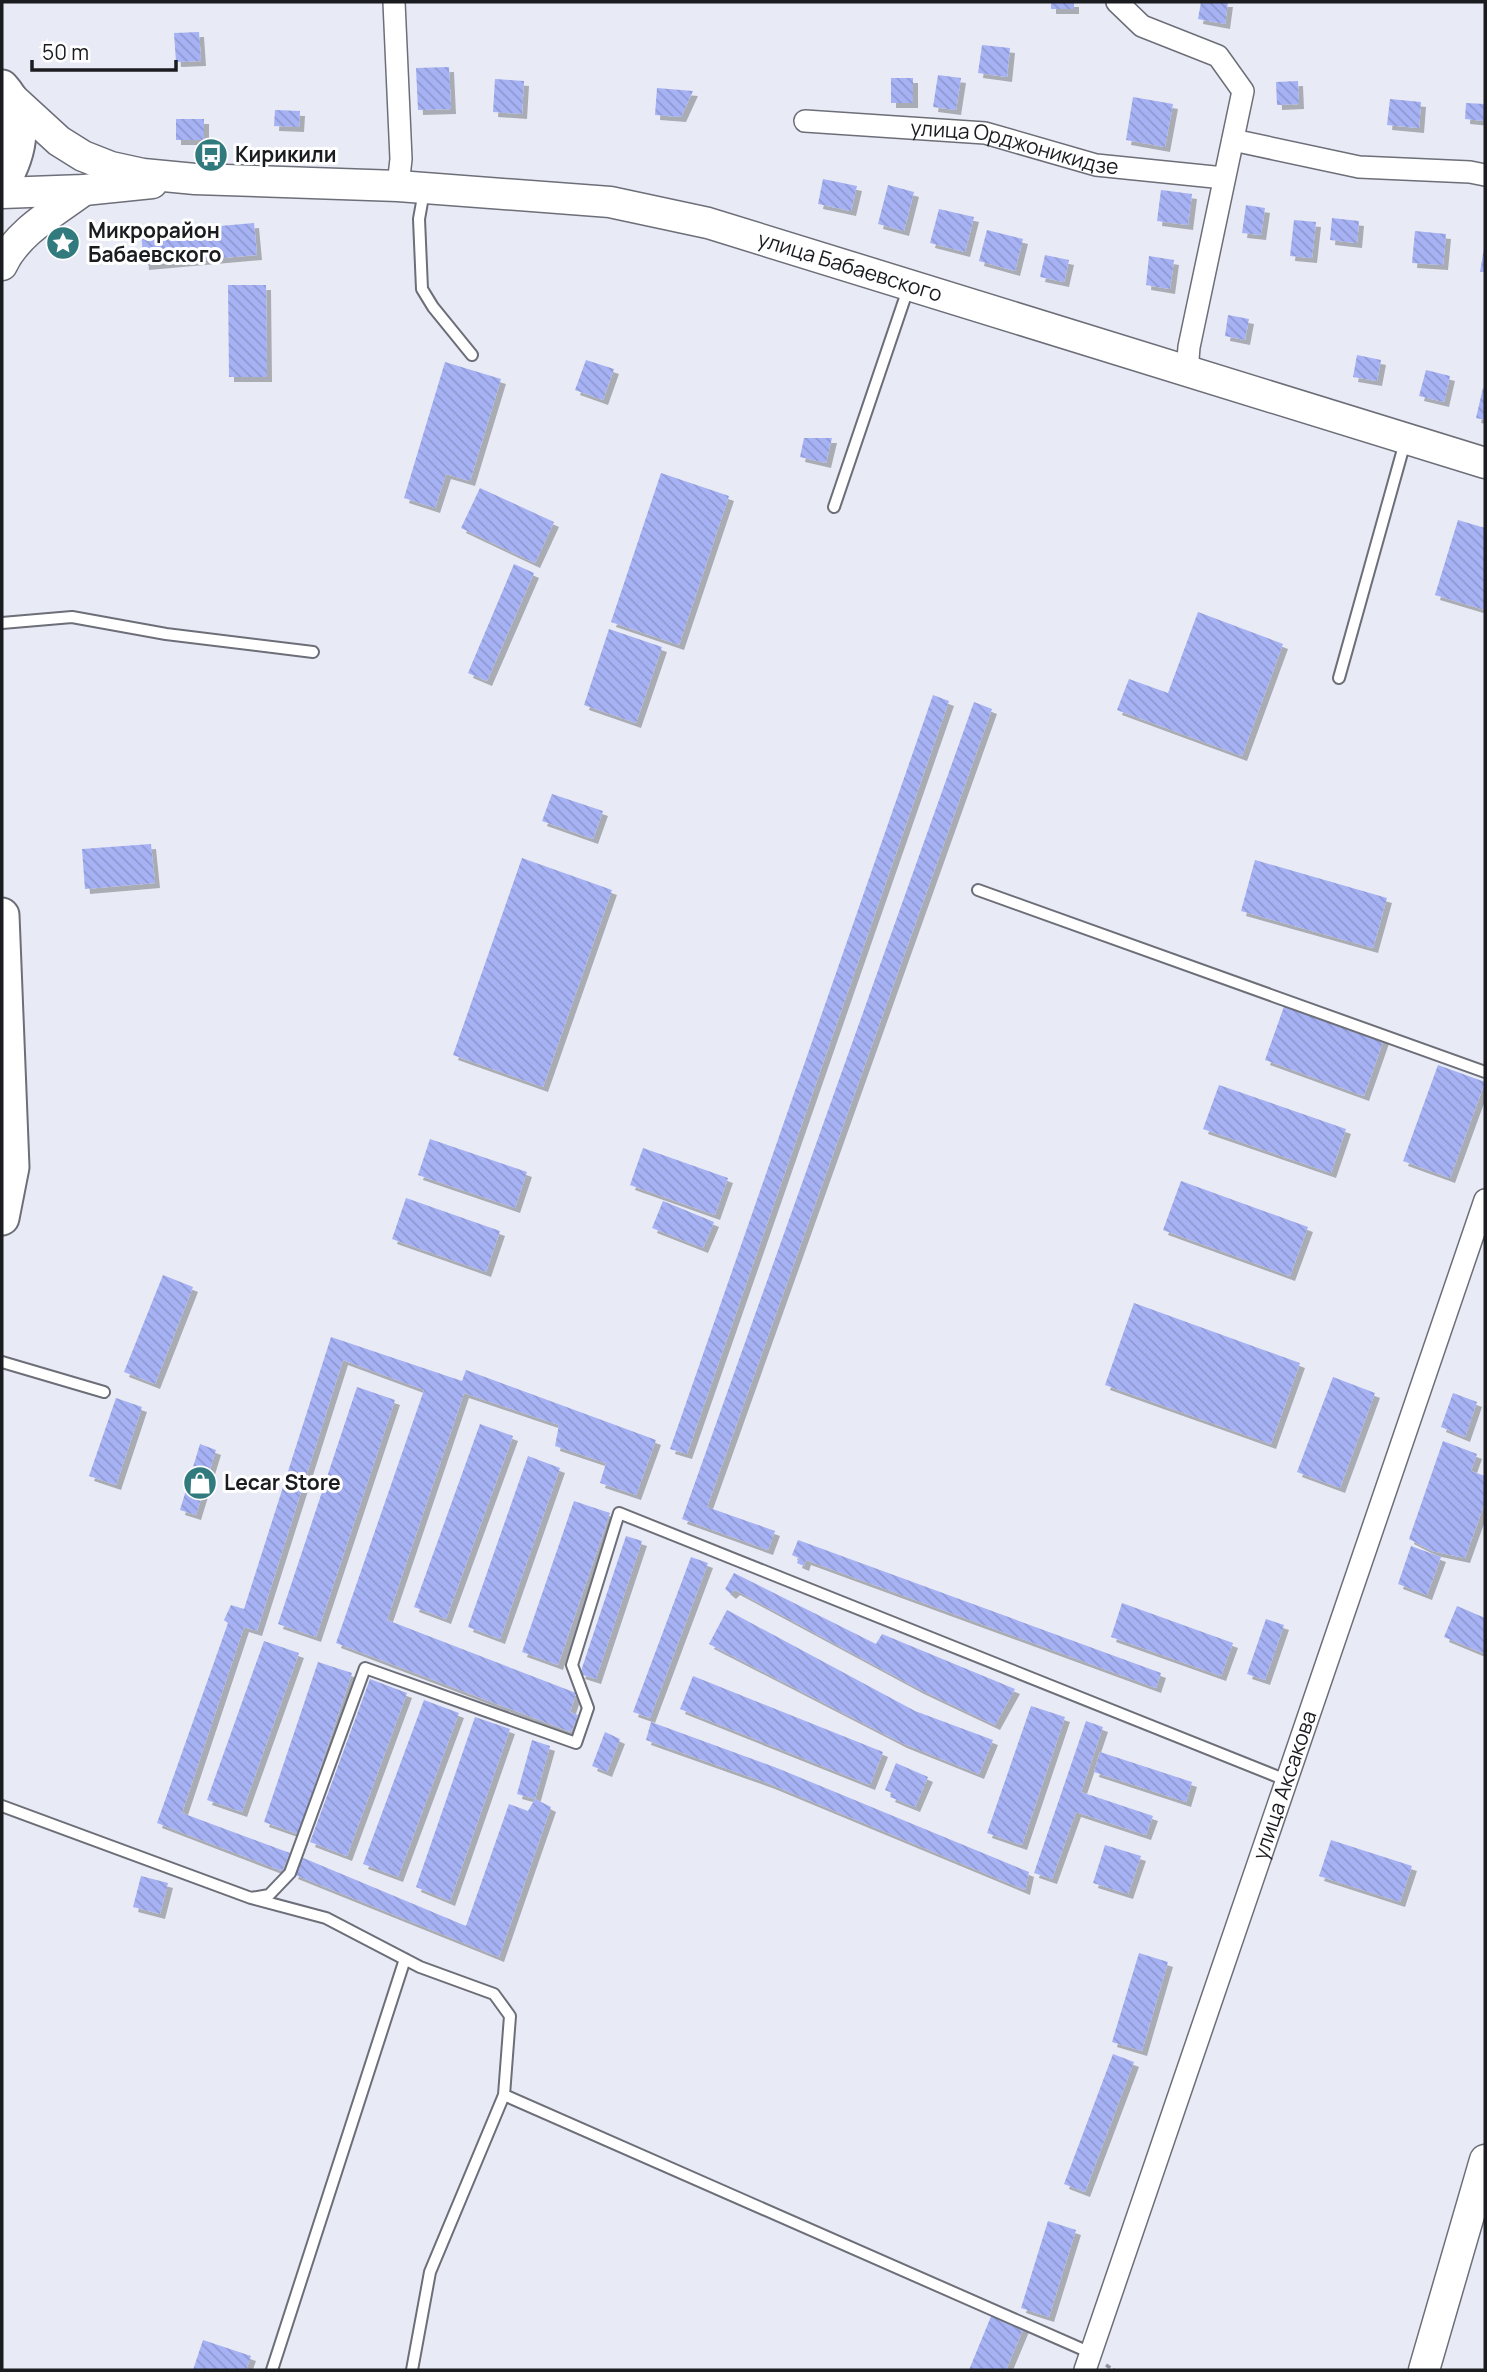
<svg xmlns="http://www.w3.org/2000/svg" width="1487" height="2372" font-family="Manrope,sans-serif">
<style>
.building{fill:url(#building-back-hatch);filter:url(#shadow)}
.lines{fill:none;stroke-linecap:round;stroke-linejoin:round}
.service-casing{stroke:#6c6e78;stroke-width:14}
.minor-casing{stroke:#6c6e78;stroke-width:24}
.secondary-casing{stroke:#6c6e78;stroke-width:33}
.primary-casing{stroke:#6c6e78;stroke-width:37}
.path{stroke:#92949c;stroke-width:3.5;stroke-dasharray:5 3.5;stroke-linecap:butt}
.service{stroke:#fff;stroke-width:10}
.minor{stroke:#fff;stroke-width:21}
.secondary{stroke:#fff;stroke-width:30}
.primary{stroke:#fff;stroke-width:33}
.labels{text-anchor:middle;stroke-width:6;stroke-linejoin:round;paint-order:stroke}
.street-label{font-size:21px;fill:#1b1c20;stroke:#fff}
.poi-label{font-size:21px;font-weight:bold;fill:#1b1c20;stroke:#fff;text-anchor:start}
</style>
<defs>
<pattern id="building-back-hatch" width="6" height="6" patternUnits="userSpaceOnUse" patternTransform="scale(1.75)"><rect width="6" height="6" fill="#a6b2f4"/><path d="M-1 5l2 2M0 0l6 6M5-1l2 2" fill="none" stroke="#8e98d1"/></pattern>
<filter id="shadow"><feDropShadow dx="5" dy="5" stdDeviation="0" flood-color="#0004"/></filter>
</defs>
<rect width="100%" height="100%" fill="#e8eaf6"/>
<!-- building -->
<path class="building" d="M1051 2H1074V9H1051Z
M1201 2H1228L1225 24 1198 19Z
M199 32 201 61 176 62 174 33Z
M982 45 1010 48 1007 77 978 73Z
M449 67 451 109 418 110 416 68Z
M938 75 961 78 956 110 933 107Z
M891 78H913V103H891Z
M495 79 524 81 522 114 493 112Z
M1298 81 1299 104 1277 105 1276 82Z
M657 88 693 91 681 117 655 115Z
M1133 97 1173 104 1165 147 1126 140Z
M1390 99 1421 102 1419 128 1387 125Z
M1466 103 1485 104V121L1465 119Z
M275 110 300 111 299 127 274 126Z
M176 119H204V140H176Z
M823 179 857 186 851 211 818 204Z
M888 185 914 192 904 231 878 224Z
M1161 190 1192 194 1188 225 1157 221Z
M1246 205 1265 208 1261 235 1242 233Z
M939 209 974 217 965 252 930 243Z
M1332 218 1359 221 1357 243 1330 240Z
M1294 220 1316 222 1312 258 1290 256Z
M254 223 257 255 144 265 141 233Z
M987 230 1023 239 1015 271 979 261Z
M1415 231 1446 234 1443 265 1412 263Z
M1484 248H1485V272H1480Z
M1045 255 1069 260 1064 282 1040 277Z
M1149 256 1174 260 1170 289 1146 285Z
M228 285H266L267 377H229Z
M1228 315 1249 319 1245 340 1225 336Z
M1357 355 1381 360 1377 381 1353 377Z
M586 360 614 369 603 400 575 390Z
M445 362 501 379 470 481 446 474 435 508 404 498Z
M1426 370 1450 376 1444 402 1419 396Z
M1483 388 1485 389V420L1476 418Z
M804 438H832L826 463 800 457Z
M661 473 729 496 679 645 611 622Z
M480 488 554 522 535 563 461 528Z
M1458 520 1485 528V610L1435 595Z
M514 564 534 573 487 681 468 673Z
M1198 612 1283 644 1242 756 1117 710 1129 679 1168 693Z
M609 629 662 647 636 723 584 705Z
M933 695 949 701 687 1454 670 1449Z
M974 702 992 709 707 1507 775 1531 768 1550 682 1519Z
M552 794 603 811 593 839 542 821Z
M151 844 155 883 85 889 82 849Z
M522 858 612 890 543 1087 453 1055Z
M1255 860 1387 898 1373 948 1241 911Z
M1286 1001 1385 1036 1364 1096 1265 1060Z
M1438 1065 1485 1082 1450 1178 1403 1161Z
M1219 1085 1346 1129 1331 1173 1203 1129Z
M430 1139 527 1172 515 1208 418 1175Z
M643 1148 728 1178 715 1215 630 1185Z
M1181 1181 1308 1227 1290 1276 1163 1230Z
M406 1198 500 1231 486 1272 392 1239Z
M663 1201 714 1222 703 1248 652 1228Z
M163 1275 193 1287 155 1384 124 1372Z
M1134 1303 1300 1363 1271 1444 1105 1385Z
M331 1337 462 1381 466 1370 656 1440 636 1495 600 1483 606 1463 555 1446 559 1425 464 1393 387 1620 576 1693 570 1712 578 1715 571 1732 336 1643 424 1390 343 1360 257 1631 244 1627 182 1813 290 1853 282 1871 157 1823 228 1623 224 1620 231 1605 244 1609Z
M1333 1377 1375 1393 1340 1488 1297 1472Z
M357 1387 395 1400 316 1637 278 1624Z
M1453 1393 1477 1402 1465 1437 1441 1427Z
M116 1398 142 1407 116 1485 89 1476Z
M480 1424 513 1436 446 1619 414 1607Z
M1443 1441 1477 1454 1471 1471 1485 1476V1502L1465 1558 1432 1551 1409 1539Z
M200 1444 216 1450 196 1515 180 1510Z
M528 1456 560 1468 500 1639 468 1627Z
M574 1501 610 1513 558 1665 522 1652Z
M626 1536 642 1541 596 1679 580 1674Z
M798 1540 1161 1673 1156 1688 806 1560 804 1566 797 1563 799 1558 792 1555Z
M1411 1546 1441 1557 1427 1595 1398 1584Z
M691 1557 708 1563 650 1718 633 1712Z
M734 1573 876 1644 882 1634 1015 1689 995 1725 919 1689 735 1590 731 1594 725 1589Z
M1122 1603 1233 1643 1221 1676 1111 1637Z
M1457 1606 1485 1618V1654L1444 1637Z
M727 1610 915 1711 993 1740 979 1774 902 1743 709 1644Z
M1266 1619 1284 1625 1265 1680 1247 1674Z
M264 1641 299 1653 242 1812 207 1800Z
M318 1662 352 1673 298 1834 264 1822Z
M693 1676 883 1752 870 1785 680 1709Z
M370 1679 407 1693 347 1856 310 1842Z
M424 1700 459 1713 398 1877 363 1864Z
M1031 1706 1065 1717 1022 1845 987 1833Z
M475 1717 510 1729 450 1901 416 1887Z
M1086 1721 1103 1727 1081 1792 1153 1816 1146 1835 1076 1812 1052 1879 1034 1873Z
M651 1722 777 1768 1029 1872 1025 1890 770 1784 646 1740Z
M605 1732 620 1739 607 1772 592 1766Z
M532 1740 550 1746 535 1799 517 1794Z
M1100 1752 1192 1782 1186 1802 1094 1772Z
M896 1763 928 1777 915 1807 890 1797 892 1793 885 1790Z
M535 1799 551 1807 499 1957 293 1874 301 1857 466 1926 509 1804 528 1811Z
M1331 1840 1412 1866 1400 1902 1319 1876Z
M1105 1845 1141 1856 1128 1894 1093 1883Z
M141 1876 168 1883 160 1914 133 1907Z
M1139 1953 1168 1962 1142 2051 1112 2042Z
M1113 2054 1134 2062 1085 2192 1064 2184Z
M1048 2221 1076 2230 1049 2317 1021 2308Z
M992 2314 1024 2327 1006 2370H969Z
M203 2340 251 2356 246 2370H193Z"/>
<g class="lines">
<!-- service casing -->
<g class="service-casing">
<path id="service" d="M424 191 419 219 422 289 433 307 472 355
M834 507 909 286
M2 623 72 617 166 634 313 652
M1339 678 1405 442
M978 890 1485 1072
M2 1362 104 1392
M2 1806 251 1898 326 1918 420 1967 494 1994 510 2016 504 2095 430 2272 412 2370
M251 1898 269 1895 290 1873 365 1668 576 1743 588 1708 572 1665 619 1513 1286 1780
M504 2095 1091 2353
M272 2370 405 1959"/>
</g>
<!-- minor casing -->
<g class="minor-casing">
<g id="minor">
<path d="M394 2 401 159 398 186"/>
<path d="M1117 2 1142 26 1218 56 1243 91 1189 347 1187 372"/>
<path id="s1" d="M805 121 985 133 1096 165 1224 178"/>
<path d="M1233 140 1359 167 1470 172 1485 175"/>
<path id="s2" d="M1085 2370 1485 1200"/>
</g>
</g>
<!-- secondary casing -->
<g class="secondary-casing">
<g id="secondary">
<path id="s3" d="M11 97 59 141 83 156 111 167 143 174 195 179 398 186 610 202 708 223 1485 463"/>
<path d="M2 193 84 190 152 183"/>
<path d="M2 265C17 232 56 211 84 190"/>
<path d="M1424 2370 1485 2160"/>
</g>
</g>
<!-- primary casing -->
<g class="primary-casing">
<path id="primary" d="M2 87C28 116 21 152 2 184
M2 915 12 1167 2 1218"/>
</g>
<!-- path -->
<path class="path" d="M1106 2365 1114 2370"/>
<!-- service -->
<use href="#service" class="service"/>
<!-- minor -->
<use href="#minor" class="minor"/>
<!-- secondary -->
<use href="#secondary" class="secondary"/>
<!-- primary -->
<use href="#primary" class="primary"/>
</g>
<!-- icons -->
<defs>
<g id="bus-disc" transform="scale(1.75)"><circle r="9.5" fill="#317a7e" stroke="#fff"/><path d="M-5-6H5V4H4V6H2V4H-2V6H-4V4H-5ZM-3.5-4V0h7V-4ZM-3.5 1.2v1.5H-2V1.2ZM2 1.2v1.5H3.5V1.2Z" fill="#fff"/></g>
<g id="sight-disc" transform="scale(1.75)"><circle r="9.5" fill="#317a7e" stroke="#fff"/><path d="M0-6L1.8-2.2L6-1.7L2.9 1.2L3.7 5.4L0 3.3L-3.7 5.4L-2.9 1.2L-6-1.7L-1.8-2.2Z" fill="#fff"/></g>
<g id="shop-disc" transform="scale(1.75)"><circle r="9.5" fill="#317a7e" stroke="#fff"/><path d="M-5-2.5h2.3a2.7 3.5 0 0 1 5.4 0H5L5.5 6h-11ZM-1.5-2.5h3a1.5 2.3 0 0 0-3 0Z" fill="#fff"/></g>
</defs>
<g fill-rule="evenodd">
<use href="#bus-disc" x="211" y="155"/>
<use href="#sight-disc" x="63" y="243"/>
<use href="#shop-disc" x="200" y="1483"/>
</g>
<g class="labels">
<!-- street labels -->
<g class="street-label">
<text dy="7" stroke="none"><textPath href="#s1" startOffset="212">улица Орджоникидзе</textPath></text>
<text dy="7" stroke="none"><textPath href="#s3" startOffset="873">улица Бабаевского</textPath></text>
<text dy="7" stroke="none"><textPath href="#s2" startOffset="618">улица Аксакова</textPath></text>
</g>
<!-- poi labels -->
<g class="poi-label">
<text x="235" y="162">Кирикили</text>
<text x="88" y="238">Микрорайон<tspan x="88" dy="24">Бабаевского</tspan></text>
<text x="224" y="1490">Lecar Store</text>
</g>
</g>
<!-- border -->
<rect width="1487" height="2372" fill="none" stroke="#1b1c20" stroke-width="7"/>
<!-- scale -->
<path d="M32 60v10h144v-10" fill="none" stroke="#1b1c20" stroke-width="3.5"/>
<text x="42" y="60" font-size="21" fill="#1b1c20" stroke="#ffffff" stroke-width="5" paint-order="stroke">50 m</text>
</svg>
